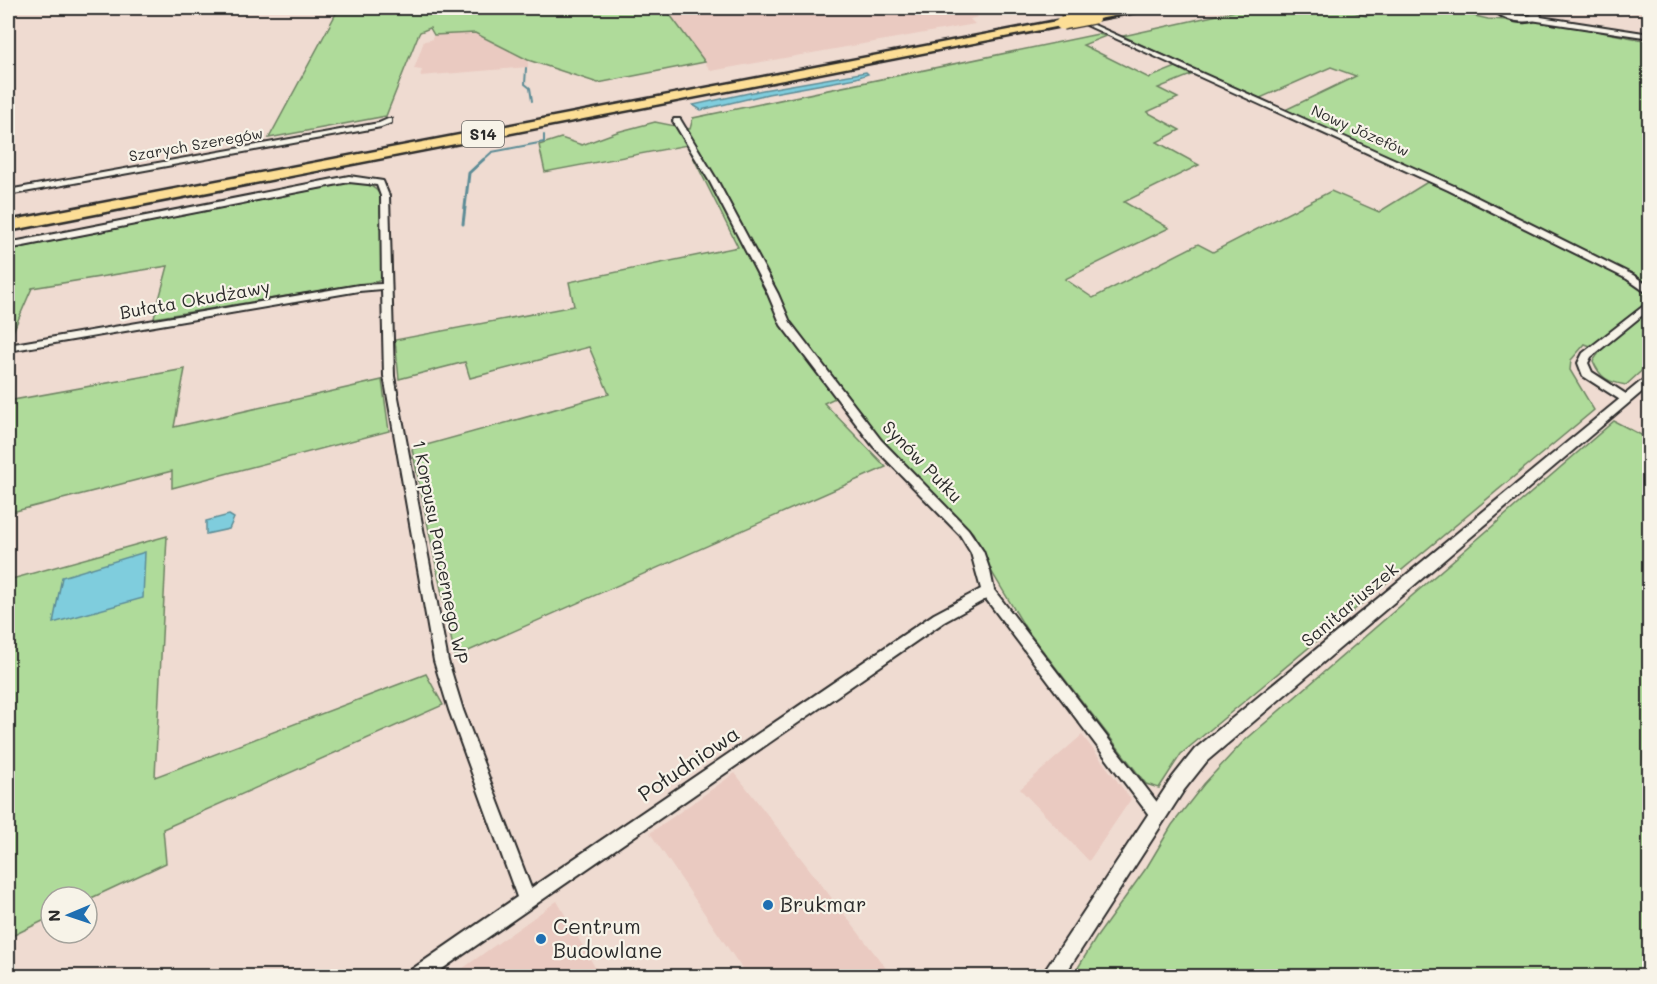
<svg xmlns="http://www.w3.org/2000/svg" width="1657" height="984" font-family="Mali,sans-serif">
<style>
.built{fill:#eacac1}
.green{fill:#afdb9a;stroke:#6d8362;stroke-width:1.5}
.water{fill:#7fcddd;stroke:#5d8c96;stroke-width:1.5}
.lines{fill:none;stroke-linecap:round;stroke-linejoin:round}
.stream-far1{stroke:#5d8c96;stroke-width:2}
.stream{stroke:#5d8c96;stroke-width:3}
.minor-casing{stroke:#2b2b2b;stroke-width:4}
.tertiary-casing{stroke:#2b2b2b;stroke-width:4}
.secondary-casing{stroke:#2b2b2b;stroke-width:5}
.motorway-casing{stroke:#2b2b2b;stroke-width:5}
.minor{fill:#f7f3e8;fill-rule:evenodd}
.tertiary{fill:#f7f3e8;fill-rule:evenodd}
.secondary{fill:#f7f3e8;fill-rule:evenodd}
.motorway{fill:#fcde96;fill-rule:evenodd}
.motorway-bridge-casing{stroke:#2b2b2b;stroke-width:16;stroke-linecap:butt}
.motorway-bridge{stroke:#fcde96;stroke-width:13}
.poi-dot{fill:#1f6fb2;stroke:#f7f3e8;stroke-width:2}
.labels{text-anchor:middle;stroke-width:4.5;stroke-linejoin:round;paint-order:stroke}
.far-street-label{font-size:15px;fill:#2b2b2b;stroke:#f7f3e8}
.shield{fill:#f7f3e8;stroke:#686764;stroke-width:1.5}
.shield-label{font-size:16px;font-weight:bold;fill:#2b2b2b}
.street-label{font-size:18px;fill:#2b2b2b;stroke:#f7f3e8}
.near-street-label{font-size:21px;fill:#2b2b2b;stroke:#f7f3e8}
.near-poi-label{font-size:21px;fill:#2b2b2b;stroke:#f7f3e8;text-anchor:start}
</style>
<rect width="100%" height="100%" fill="#efdbd1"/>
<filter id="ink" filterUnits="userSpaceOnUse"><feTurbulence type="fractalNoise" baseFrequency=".0167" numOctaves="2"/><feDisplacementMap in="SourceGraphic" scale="12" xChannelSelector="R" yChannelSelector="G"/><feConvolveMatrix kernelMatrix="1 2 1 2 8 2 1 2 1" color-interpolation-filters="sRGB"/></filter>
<g filter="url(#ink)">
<!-- built -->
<path class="built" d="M665 8H958L978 17 970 19 975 24 711 71Z
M475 33 528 60V67L420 76 422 70 414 69 424 41 431 40 434 35Z
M1082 735 1131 799 1089 861 1020 789Z
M735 773 892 976H747L650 833Z
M557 901 600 976H452Z"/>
<!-- green -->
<path class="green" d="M339 8H665L705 62 598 83 528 60 475 33 434 35 430 28 420 32 417 38 386 116 269 138Z
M1249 8H1271L1284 15 1308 11 1304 8H1343L1366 16 1388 8H1440L1488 19 1548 22 1649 41V364L1626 385C1608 382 1600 378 1593 361L1601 350 1585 344 1571 360 1570 370 1594 410 1181 754 1159 788 1146 784 1026 629 990 569 973 533 880 438 846 393 824 403 886 467 455 657 412 449 609 394 589 347 470 378 465 362 399 379 395 340 574 306 569 282 738 247 687 145 545 172 539 145 561 138 582 145 617 132 655 122 690 129 693 118 1098 34 1106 36 1083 45 1149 78 1176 67 1191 75 1158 88 1178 98 1147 112 1180 130 1157 142 1199 165 1124 202 1169 228 1065 279 1093 298 1198 244 1213 252 1331 191 1379 212 1426 183 1425 173 1283 111 1356 76 1331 67 1258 99 1123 36Z
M348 183C364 183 373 183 382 197L385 277 379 281 154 318 168 266 32 288 8 343V250Z
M185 369 174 427 382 380 389 431 172 488V471L8 513V401Z
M1614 421 1649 439V976H1073L1096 938 1147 867 1172 825 1204 784 1242 743Z
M167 536 155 777 426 674 443 705 163 829 166 863 87 900V897H51V917L8 938V580Z"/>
<!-- water -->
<path class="water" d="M866 72 868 74 856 78 768 94 701 110 693 105 763 90Z
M229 515 234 518 229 529 206 534V521Z
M145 552 143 598 53 623 62 577Z"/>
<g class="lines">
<!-- stream-far1 -->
<path class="stream-far1" d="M526 68 525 84 530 88 532 101
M482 161 492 152 544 142V135"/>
<!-- stream -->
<path class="stream" d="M463 224 469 173 484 159"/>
<!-- minor casing -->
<g class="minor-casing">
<path id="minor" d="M1049 8H1056L1454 186 1633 275 1650 287V295L1627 279 1448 190Z
M388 119H391V123L381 127 8 195V190L379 123Z
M674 119H680L718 182 778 294 790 322 881 440 968 529 983 551 990 571 994 590 1166 814 1164 819 1158 822 1152 819 986 599 944 622 432 976H408L411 970 517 897 449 710 434 661 384 376 382 289 359 291 8 351V345L359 285 382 284 381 196 377 185 349 182 8 249V243L349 176 383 181 389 196 394 376 448 661 463 710 531 888 934 614 981 589 971 553 960 535 873 446 781 325 768 294 710 182 673 121Z
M1650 301V309L1591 357 1588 363 1592 372 1629 396 1630 399 1629 402 1625 403 1583 376 1578 363 1583 353Z"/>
</g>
<!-- tertiary casing -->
<g class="tertiary-casing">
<path id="tertiary" d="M1534 16 1650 34V38L1531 20 1530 18Z
M1650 374V385L1207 761 1184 790 1064 976H1043L1046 969 1172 778 1195 749Z"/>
</g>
<!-- secondary casing -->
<g class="secondary-casing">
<path id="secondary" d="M1492 8C1505 7 1513 18 1532 15L1525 8 1539 10 1541 17C1527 26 1503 21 1492 8Z"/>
</g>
<!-- motorway casing -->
<g class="motorway-casing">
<path id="motorway" d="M1125 8H1146L1140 11 1093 20 1087 17 1089 15Z
M1062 20 1068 23 1066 25 8 231V221Z"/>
</g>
<!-- minor -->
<use href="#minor" class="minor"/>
<!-- tertiary -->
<use href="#tertiary" class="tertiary"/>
<!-- secondary -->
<use href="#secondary" class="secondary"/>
<!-- motorway -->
<use href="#motorway" class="motorway"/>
<!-- motorway-bridge casing -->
<g class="motorway-bridge-casing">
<path id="motorway-bridge" d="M1062 23 1093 17"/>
</g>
<!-- motorway-bridge -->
<use href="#motorway-bridge" class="motorway-bridge"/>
</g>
</g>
<!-- markers -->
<g class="poi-dot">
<circle cx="768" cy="905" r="6"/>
<circle cx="541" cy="939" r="6"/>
</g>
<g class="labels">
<!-- far-street labels -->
<g class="far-street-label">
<text transform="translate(1360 131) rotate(24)" y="5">Nowy Józefów</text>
<text transform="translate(196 145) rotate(-10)" y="5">Szarych Szeregów</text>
</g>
<!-- shield labels -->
<rect class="shield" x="462" y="121" width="42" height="26" rx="4.5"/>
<g class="shield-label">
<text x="483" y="140">S14</text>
</g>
<!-- street labels -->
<g class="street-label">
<text transform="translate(195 300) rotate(-10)" y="6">Bułata Okudżawy</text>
<text transform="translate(922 462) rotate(46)" y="6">Synów Pułku</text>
<text transform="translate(440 552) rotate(79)" y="6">1 Korpusu Pancernego WP</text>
<text transform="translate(1350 605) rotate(-40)" y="6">Sanitariuszek</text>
</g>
<!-- near-street labels -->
<g class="near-street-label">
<text transform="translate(689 764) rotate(-34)" y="7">Południowa</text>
</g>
<!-- near-poi labels -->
<g class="near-poi-label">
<text x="780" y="912">Brukmar</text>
<text x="553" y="934">Centrum<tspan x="553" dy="24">Budowlane</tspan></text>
</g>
</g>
<!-- margin -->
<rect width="1657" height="984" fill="none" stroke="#f7f3e8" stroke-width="30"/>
<rect x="15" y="15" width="1627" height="954" fill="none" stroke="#2b2b2b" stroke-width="2" filter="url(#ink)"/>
<!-- north arrow -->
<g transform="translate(69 915) rotate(268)"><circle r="28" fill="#f7f3e8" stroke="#a5a39c" stroke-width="1.5"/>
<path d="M0-4.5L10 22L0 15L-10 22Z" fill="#1f6fb2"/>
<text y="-9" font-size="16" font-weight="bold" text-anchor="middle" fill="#2b2b2b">N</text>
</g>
</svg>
